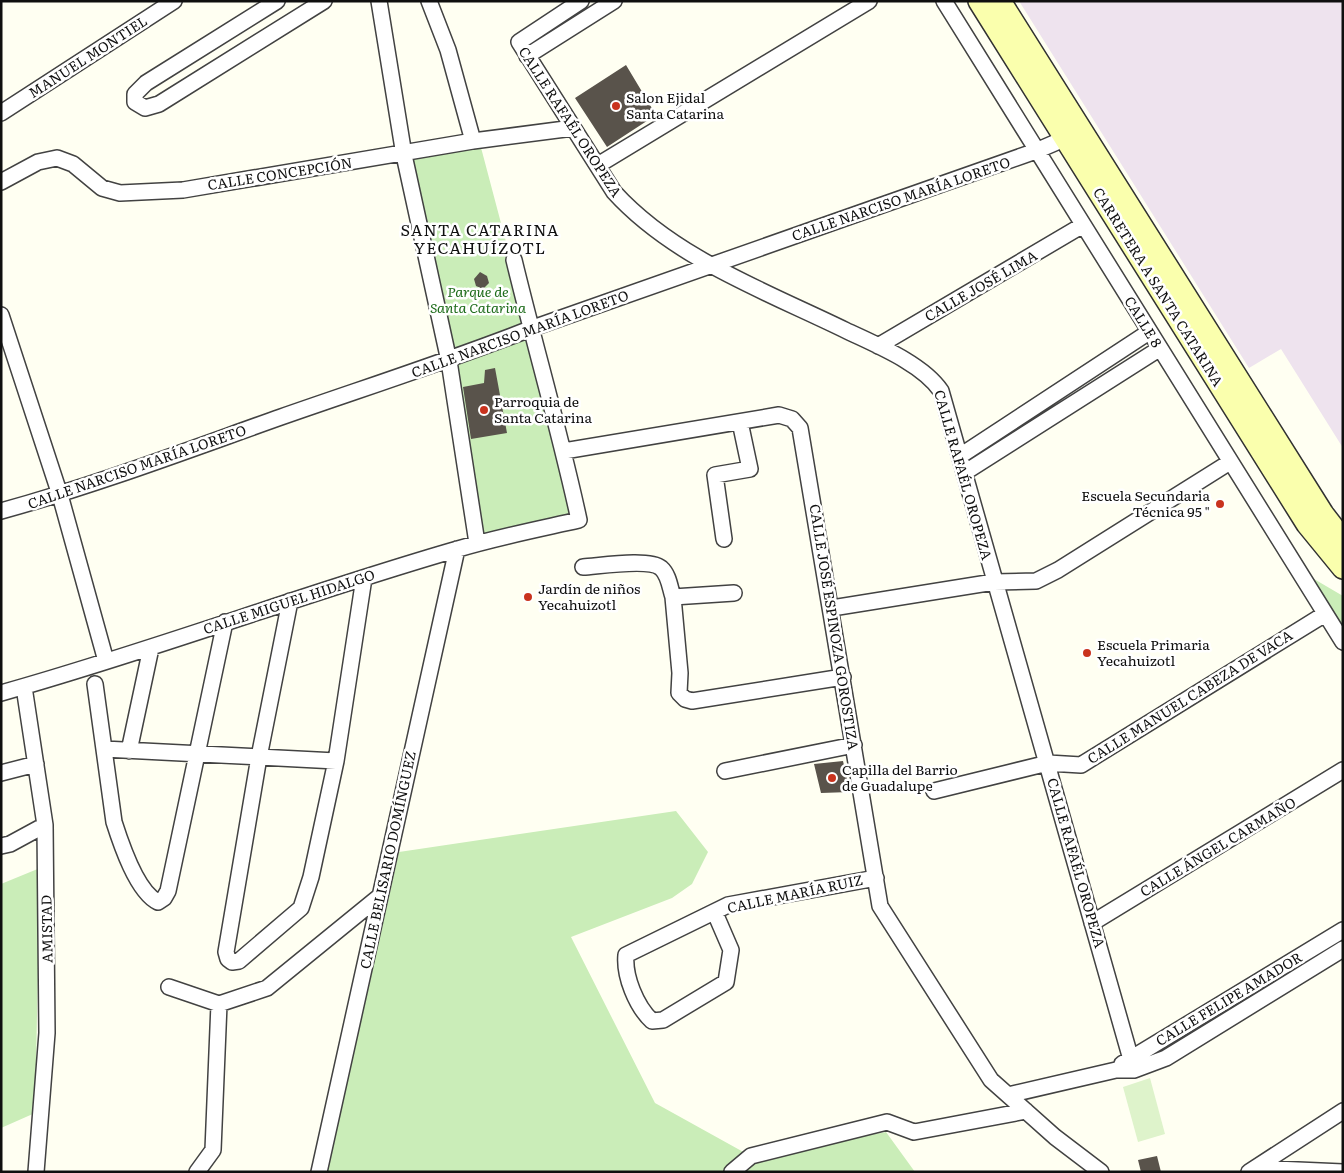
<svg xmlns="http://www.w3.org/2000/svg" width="1344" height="1173" font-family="Literata,serif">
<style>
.industrial{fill:#eee3ee}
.green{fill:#caedb8}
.pitch{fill:#def3cb}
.building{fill:#59534b}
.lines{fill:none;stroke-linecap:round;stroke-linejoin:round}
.minor-casing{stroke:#424242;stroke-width:18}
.secondary-casing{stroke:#313131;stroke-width:24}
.minor{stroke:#fff;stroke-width:15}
.secondary{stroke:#faffad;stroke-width:21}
.poi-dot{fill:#c9331e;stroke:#fff;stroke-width:2}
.labels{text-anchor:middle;stroke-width:5;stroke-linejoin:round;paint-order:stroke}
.street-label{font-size:14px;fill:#0f0f0f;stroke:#fff}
.poi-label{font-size:14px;fill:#0f0f0f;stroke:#fff;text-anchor:start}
.park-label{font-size:14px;font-style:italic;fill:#1e6c1b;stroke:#fff}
.quarter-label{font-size:16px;letter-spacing:1px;fill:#0f0f0f;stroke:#fff}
</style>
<rect width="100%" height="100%" fill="#fffff2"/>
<!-- industrial -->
<path class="industrial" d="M1019 1H1343V448L1281 349 1249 368Z"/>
<!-- green -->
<path class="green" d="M479 140 529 329 447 358 407 150Z
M528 331 579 519 484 542 446 360Z
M1297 569 1343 596V642Z
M676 811 708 852 692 884 672 898 571 937 655 1103 747 1154 727 1172H327L399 852Z
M40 868 35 1113 1 1128V884Z
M886 1132 915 1172H735L753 1157Z"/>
<!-- pitch -->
<path class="pitch" d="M1150 1078 1165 1134 1138 1142 1123 1087Z"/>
<!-- building -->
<path class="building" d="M626 65 656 115 607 147 575 98Z
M480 272 487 276 489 283 483 289 476 286 474 279Z
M495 368 507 433 471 439 463 387 484 383 485 370Z
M843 761 850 792 821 793 814 764Z
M1157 1156 1161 1172H1141L1138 1160Z"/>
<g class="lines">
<!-- minor casing -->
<g class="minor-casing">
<path id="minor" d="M277 1 146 83 135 94V102L145 108 159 104 324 1
M379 1 404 155 449 361 477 543
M429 1 448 50 473 141
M581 1 519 42 614 192C674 258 765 291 845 330 874 344 922 363 941 391L1134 1070
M944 1 1343 642
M527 56 614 1
M1 113 174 1
M598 165 869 1
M1 182 38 162 57 158 73 164 102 188 120 193 183 190 473 141 573 128
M1 315 60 495 106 661
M878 346 1083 225
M564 451 779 415 792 419 800 428 880 906 991 1080 1055 1137 1101 1172
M960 456 1149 332
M964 473 1159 349
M1 511C96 485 188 450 281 417 364 388 448 361 530 329L1036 151 1073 135
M724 539 715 475 750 469 740 422
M583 567C600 566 649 558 661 568 669 575 670 588 673 597
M734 593 673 597 680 673 679 693 685 699 692 701 843 677
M290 601 259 757 226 952 228 959 232 962 239 961 301 908 311 877 336 761 364 578
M832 608 994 582 1036 581 1058 570 1230 462
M95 684 114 822C121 844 137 892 158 902L164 898 168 891 225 622
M24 687 45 825 47 1033 36 1172
M1 693C155 650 305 593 458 549 498 537 539 529 579 520 560 432 535 347 514 260
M104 749 336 761
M129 751 151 648
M725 771 854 745
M1 773 36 764
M934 791 1048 763 1081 765 1325 614
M1 846 10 844 45 825
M715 913 731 950 726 982 663 1020 652 1021C636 1006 624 976 626 955L728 905 876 878
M1092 923 1343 770
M169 987 219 1004 267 988 380 896
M1122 1064 1343 930
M1008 1095 1116 1070H1134L1166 1058 1343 949
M1256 1168 1343 1172
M197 1172 213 1150 219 1004
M319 1172 457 549
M732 1172 751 1156 887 1122 914 1132 1026 1111
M1249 1172 1343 1111"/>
</g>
<!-- secondary casing -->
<g class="secondary-casing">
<path id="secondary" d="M979 1 1307 524 1343 568
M1000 1 1323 514 1343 540"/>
</g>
<!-- minor -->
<use href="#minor" class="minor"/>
<!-- secondary -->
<use href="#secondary" class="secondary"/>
</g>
<!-- markers -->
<g class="poi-dot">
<circle cx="616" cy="106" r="5"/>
<circle cx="484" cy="410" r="5"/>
<circle cx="1220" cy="504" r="5"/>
<circle cx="528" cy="597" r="5"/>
<circle cx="1087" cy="653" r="5"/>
<circle cx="832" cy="778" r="5"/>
</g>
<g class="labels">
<!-- street labels -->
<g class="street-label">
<text transform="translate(88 57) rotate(-33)" y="5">MANUEL MONTIEL</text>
<text transform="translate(570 122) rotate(57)" y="5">CALLE RAFAÉL OROPEZA</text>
<text transform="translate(280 174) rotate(-9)" y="5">CALLE CONCEPCIÓN</text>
<text transform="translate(901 199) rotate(-19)" y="5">CALLE NARCISO MARÍA LORETO</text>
<text transform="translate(981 286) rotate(-30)" y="5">CALLE JOSÉ LIMA</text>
<text transform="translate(1158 287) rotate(58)" y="5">CARRETERA A SANTA CATARINA</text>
<text transform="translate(1143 322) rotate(58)" y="5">CALLE 8</text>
<text transform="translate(520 334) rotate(-20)" y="5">CALLE NARCISO MARÍA LORETO</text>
<text transform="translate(137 467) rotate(-19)" y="5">CALLE NARCISO MARÍA LORETO</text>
<text transform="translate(963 475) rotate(74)" y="5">CALLE RAFAÉL OROPEZA</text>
<text transform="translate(289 602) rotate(-18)" y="5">CALLE MIGUEL HIDALGO</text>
<text transform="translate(834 627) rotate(81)" y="5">CALLE JOSÉ ESPINOZA GOROSTIZA</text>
<text transform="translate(1190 697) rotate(-32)" y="5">CALLE MANUEL CABEZA DE VACA</text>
<text transform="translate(1218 847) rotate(-31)" y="5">CALLE ÁNGEL CARMAÑO</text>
<text transform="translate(388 860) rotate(-78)" y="5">CALLE BELISARIO DOMÍNGUEZ</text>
<text transform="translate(1076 863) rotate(74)" y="5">CALLE RAFAÉL OROPEZA</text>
<text transform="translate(795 894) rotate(-12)" y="5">CALLE MARÍA RUIZ</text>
<text transform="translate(47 929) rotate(-91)" y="5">AMISTAD</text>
<text transform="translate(1229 999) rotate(-31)" y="5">CALLE FELIPE AMADOR</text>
</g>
<!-- poi labels -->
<g class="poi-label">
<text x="626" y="103">Salon Ejidal<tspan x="626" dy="16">Santa Catarina</tspan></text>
<text x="494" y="407">Parroquia de<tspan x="494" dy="16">Santa Catarina</tspan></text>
<text x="1210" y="501" text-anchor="end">Escuela Secundaria<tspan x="1210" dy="16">Técnica 95 "</tspan></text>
<text x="538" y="594">Jardín de niños<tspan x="538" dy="16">Yecahuizotl</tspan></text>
<text x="1097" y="650">Escuela Primaria<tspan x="1097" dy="16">Yecahuizotl</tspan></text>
<text x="842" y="775">Capilla del Barrio<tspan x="842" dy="16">de Guadalupe</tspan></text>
</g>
<!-- park labels -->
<g class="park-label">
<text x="478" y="297">Parque de<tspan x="478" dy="16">Santa Catarina</tspan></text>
</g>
<!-- quarter labels -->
<g class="quarter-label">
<text x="480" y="236">SANTA CATARINA<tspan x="480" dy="18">YECAHUÍZOTL</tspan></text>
</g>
</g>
<!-- border -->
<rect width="1344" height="1173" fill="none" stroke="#0f0f0f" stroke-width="5"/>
</svg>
